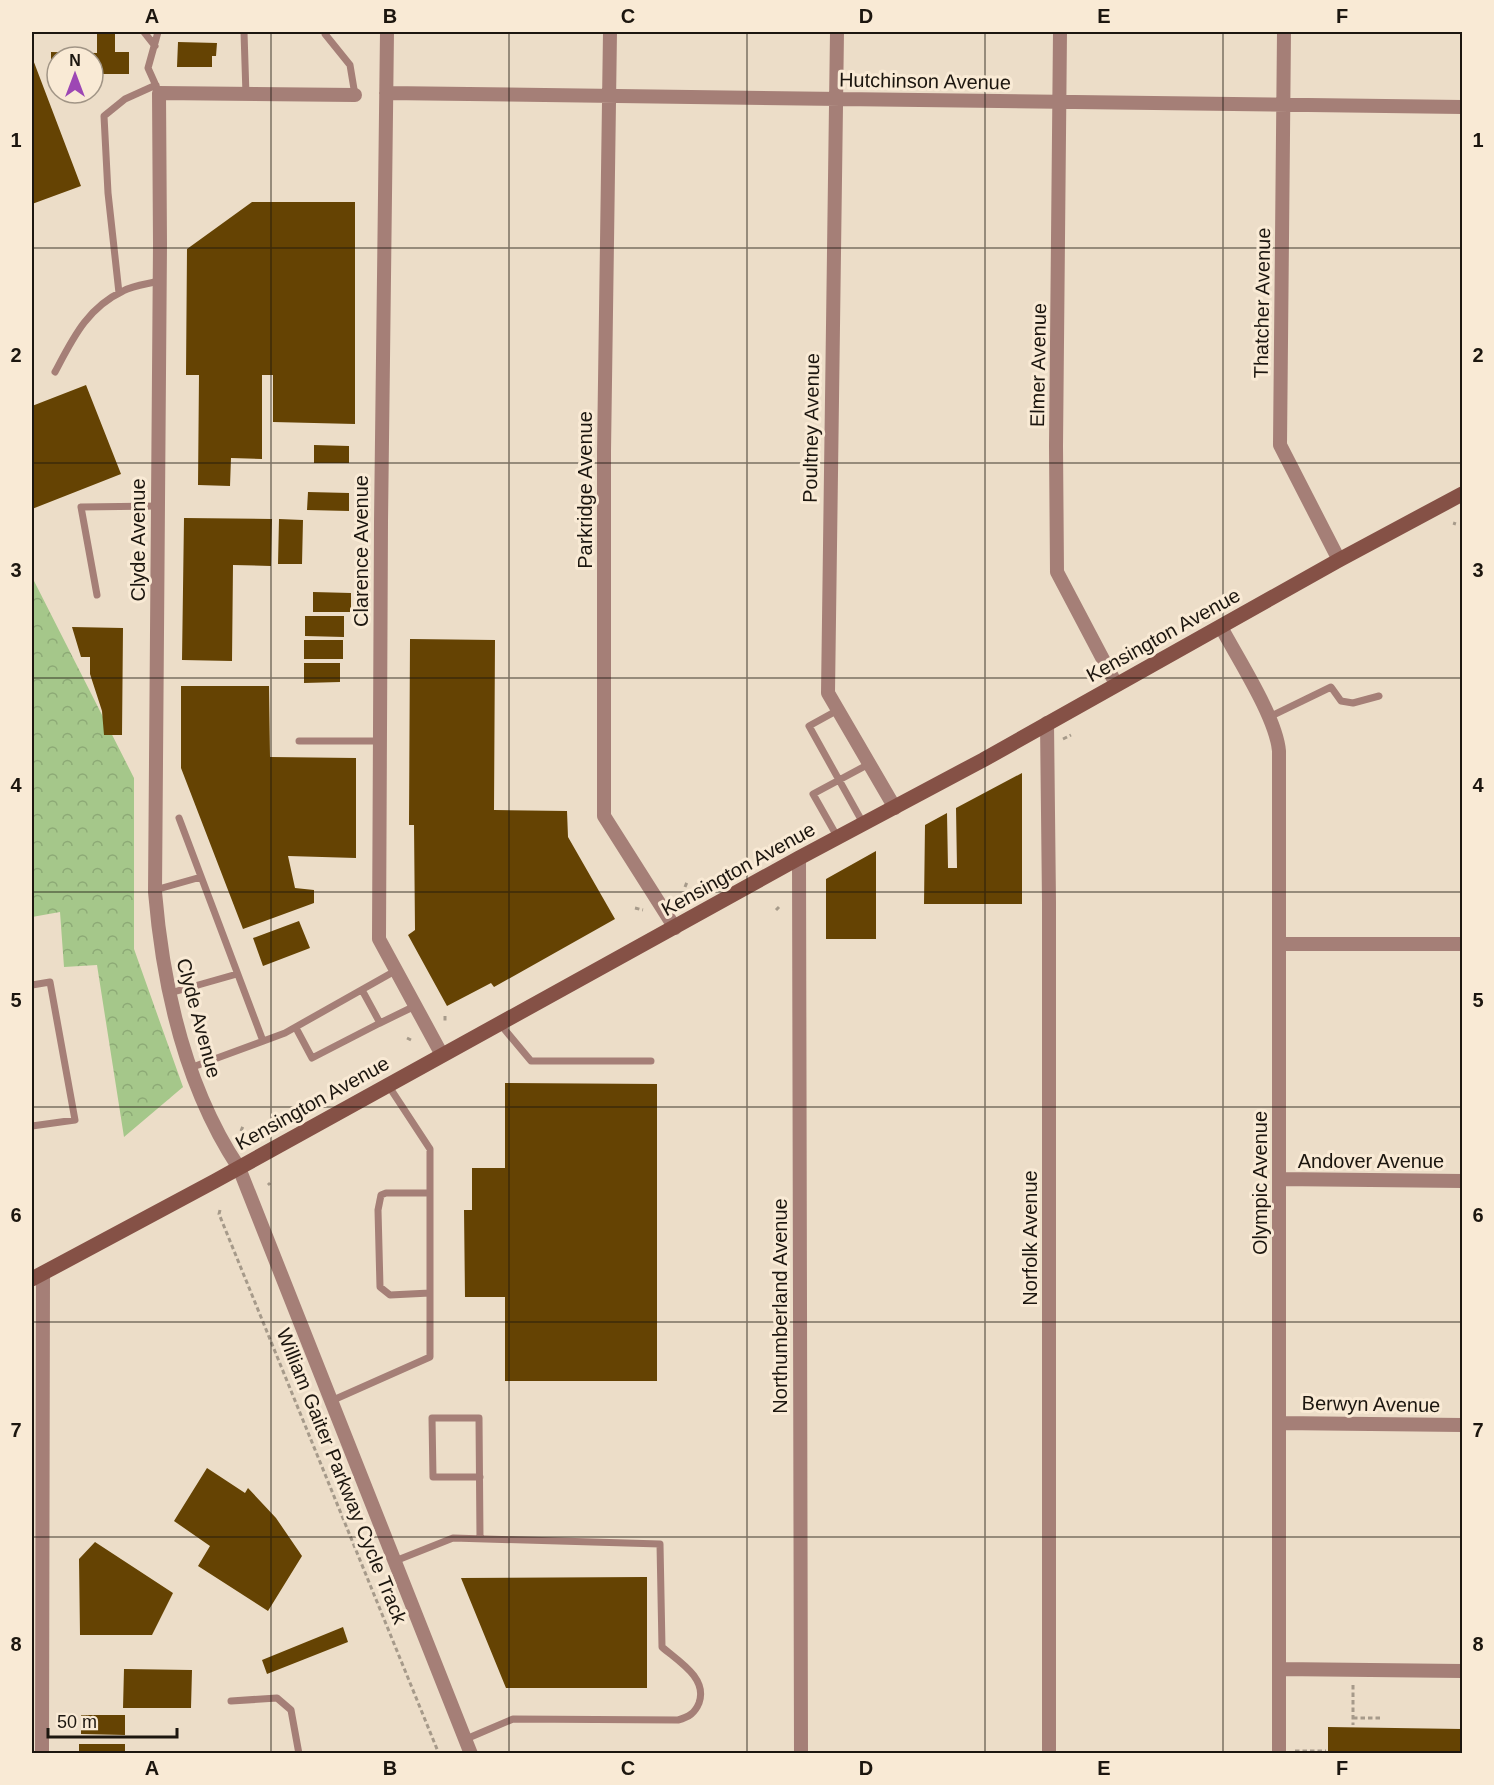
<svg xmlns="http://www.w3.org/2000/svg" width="1494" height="1785" font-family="Helvetica,sans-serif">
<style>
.forest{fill:url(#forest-crowns)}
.building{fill:#654303}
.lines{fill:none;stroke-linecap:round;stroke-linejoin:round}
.path{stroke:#a69a8a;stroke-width:3;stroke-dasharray:4.5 3;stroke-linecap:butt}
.lane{stroke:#a57f77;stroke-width:7}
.street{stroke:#a57f77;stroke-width:14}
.secondary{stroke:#855146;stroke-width:15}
.grid{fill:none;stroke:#1c160f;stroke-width:1.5;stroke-opacity:0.55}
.labels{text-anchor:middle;stroke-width:6;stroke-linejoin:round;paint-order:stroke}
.street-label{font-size:20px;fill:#1c160f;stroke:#f9ead5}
.neatline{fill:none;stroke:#1c160f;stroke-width:2}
.grid-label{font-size:20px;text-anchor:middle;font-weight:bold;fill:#1c160f}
</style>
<defs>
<pattern id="forest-crowns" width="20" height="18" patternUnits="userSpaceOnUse" patternTransform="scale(1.5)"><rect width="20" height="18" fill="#a5c78a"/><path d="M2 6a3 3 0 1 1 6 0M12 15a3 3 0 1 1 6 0" fill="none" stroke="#8daa76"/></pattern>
</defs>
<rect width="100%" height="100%" fill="#ecddc8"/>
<!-- forest -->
<path class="forest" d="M32 577 134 778V949L183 1087 124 1137 97 965 64 967 60 912 32 917Z"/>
<!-- building -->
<path class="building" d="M97 33H115V52H129V74H93V57H57V73H51V52L97 53Z
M178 42 217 43 216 56H212V67H177Z
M32 57 81 186 32 204Z
M252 202H355V424L273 422V375H262V459L231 458 230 486 198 485 199 375H186L187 249Z
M86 385 121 474 32 509V406Z
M314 445 349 446V463H314Z
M308 492 349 493V511L307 510Z
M184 518 272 519 271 566 233 565 232 661 182 660Z
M279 519 303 520 302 564H278Z
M313 592 351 593V612H313Z
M305 616H344V637L305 636Z
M72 627 123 628 122 735H104L102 711 90 674V657H81Z
M410 639 495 640 494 810 567 811 568 837 615 919 494 987 491 983 447 1006 408 935 415 930 414 825H409Z
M304 640H343V659H304Z
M304 663H340V682L304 683Z
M181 686H269L270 757 356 758V858L288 856 295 888 314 890V903L243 929 181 768Z
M1022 773V904H924L925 825 947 813 948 868H957L956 808Z
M876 851V939H826V879Z
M299 921 310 948 263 966 253 938Z
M505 1083 657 1084V1381H505V1297H465L464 1210H472V1168H505Z
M207 1468 245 1493 248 1488 276 1518 302 1556 268 1611 198 1566 210 1546 174 1521Z
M95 1542 173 1593 152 1635H80L79 1559Z
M647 1577V1688H506L461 1578Z
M343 1627 348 1642 267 1674 262 1660Z
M124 1669 192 1670 191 1708H123Z
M81 1715H125V1735L81 1734Z
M1328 1727 1462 1729V1754H1328Z
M79 1744H125V1754H79Z"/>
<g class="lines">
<!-- path -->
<path class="path" d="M1454 525 1455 522
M1063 739 1071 735
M685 887 687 882
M635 908 643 910
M776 910 779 907
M445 1016V1021
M407 1038 411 1040
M241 1131 243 1126
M268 1183 270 1185
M220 1210 219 1214 439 1754
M1353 1685V1725
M1353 1718H1380
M1295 1751H1326"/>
<!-- lane -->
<path class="lane" d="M144 32 155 46
M244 32 246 95
M325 32V34L350 65 355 95
M157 88 148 68 158 32
M119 293 108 193 104 116 125 99 156 85
M55 372C73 338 87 308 123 291 134 285 148 284 159 281
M97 595 81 507 158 506
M838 710 809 726 863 823
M1269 717 1331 687 1341 701 1353 703 1379 696
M299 741H380
M179 818 263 1041
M838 838 813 794 869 764
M155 890 201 877
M32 985 50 982 75 1120 32 1126
M170 993 237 974
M380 1023 415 1006
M500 1024 531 1061H651
M296 1028 312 1058 380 1023 362 990
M190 1068 285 1033 395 971
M430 1193H386L381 1195 378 1210 380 1287 390 1295 430 1293
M331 1401 430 1357V1149L388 1085
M480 1477H433L432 1418H479L480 1538
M395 1561 453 1538 660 1544 662 1647C678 1661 708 1678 699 1703 695 1713 689 1717 678 1720L513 1719 466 1739
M231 1701 277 1698 291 1710 299 1754"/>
<!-- street -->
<path class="street" d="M387 32 381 522 379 939 442 1055
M610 32 604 452V816L675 928
M837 32 828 693 895 808
M1060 32 1056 446 1057 572 1116 684
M1284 32 1280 445 1339 560
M386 93 1462 107
M355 95 159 93 160 244 155 892C163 987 185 1087 239 1168L471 1754
M1221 627C1238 659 1276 717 1279 751V1754
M1047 723 1049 902V1754
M799 858 801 1754
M1280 944H1462
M1279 1179 1462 1181
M1279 1423 1462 1425
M1279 1669 1462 1671
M42 1754 43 1273"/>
<!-- secondary -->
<path class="secondary" d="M32 1279 215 1181 799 858 983 760 1339 560 1462 494"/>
</g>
<!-- grid -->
<path class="grid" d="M271 32V1754M509 32V1754M747 32V1754M985 32V1754M1223 32V1754M32 248H1462M32 463H1462M32 678H1462M32 892H1462M32 1107H1462M32 1322H1462M32 1537H1462"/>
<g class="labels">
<!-- street labels -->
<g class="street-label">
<text transform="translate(925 81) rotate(1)" y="7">Hutchinson Avenue</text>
<text transform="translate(1262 303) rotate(-89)" y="7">Thatcher Avenue</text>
<text transform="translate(1038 365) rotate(-89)" y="7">Elmer Avenue</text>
<text transform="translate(811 428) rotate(-89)" y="7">Poultney Avenue</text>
<text transform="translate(585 490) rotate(-90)" y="7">Parkridge Avenue</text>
<text transform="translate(138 540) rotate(-90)" y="7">Clyde Avenue</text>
<text transform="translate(361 551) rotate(-90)" y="7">Clarence Avenue</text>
<text transform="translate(1163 635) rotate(-29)" y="7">Kensington Avenue</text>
<text transform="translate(738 869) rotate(-29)" y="7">Kensington Avenue</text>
<text transform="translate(199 1018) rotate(75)" y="7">Clyde Avenue</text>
<text transform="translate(312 1103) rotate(-29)" y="7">Kensington Avenue</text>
<text x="1371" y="1168">Andover Avenue</text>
<text transform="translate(1260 1183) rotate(-90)" y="7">Olympic Avenue</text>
<text transform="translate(1030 1238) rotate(-90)" y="7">Norfolk Avenue</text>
<text transform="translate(780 1306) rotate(-90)" y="7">Northumberland Avenue</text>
<text transform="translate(1371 1404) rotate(1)" y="7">Berwyn Avenue</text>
<text transform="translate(342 1476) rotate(68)" y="7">William Gaiter Parkway Cycle Track</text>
</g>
</g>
<!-- border -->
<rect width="1494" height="1785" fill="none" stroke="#f9ead5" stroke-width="66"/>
<!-- north arrow -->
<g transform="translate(75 75)"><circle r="28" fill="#f9ead5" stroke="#a19586" stroke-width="1.5"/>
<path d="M0-4.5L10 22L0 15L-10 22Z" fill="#9d47b4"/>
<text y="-9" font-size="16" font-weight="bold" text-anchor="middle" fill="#1c160f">N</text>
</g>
<!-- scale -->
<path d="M48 1728v9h129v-9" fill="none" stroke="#1c160f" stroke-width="3"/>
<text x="57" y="1728" font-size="18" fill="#1c160f" stroke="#f9ead5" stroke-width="4.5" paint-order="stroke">50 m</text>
<rect x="33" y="33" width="1428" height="1719" class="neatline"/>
<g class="grid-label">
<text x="152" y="23">A</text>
<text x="390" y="23">B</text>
<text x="628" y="23">C</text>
<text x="866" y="23">D</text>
<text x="1104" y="23">E</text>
<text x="1342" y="23">F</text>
<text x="16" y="147">1</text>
<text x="1478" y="147">1</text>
<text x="16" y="362">2</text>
<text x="1478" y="362">2</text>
<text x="16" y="577">3</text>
<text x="1478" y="577">3</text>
<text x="16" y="792">4</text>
<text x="1478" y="792">4</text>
<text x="16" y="1007">5</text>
<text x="1478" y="1007">5</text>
<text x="16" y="1222">6</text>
<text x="1478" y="1222">6</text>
<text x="16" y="1437">7</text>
<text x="1478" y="1437">7</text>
<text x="16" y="1651">8</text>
<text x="1478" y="1651">8</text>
<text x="152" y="1775">A</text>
<text x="390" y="1775">B</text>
<text x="628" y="1775">C</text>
<text x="866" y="1775">D</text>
<text x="1104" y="1775">E</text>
<text x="1342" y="1775">F</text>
</g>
</svg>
